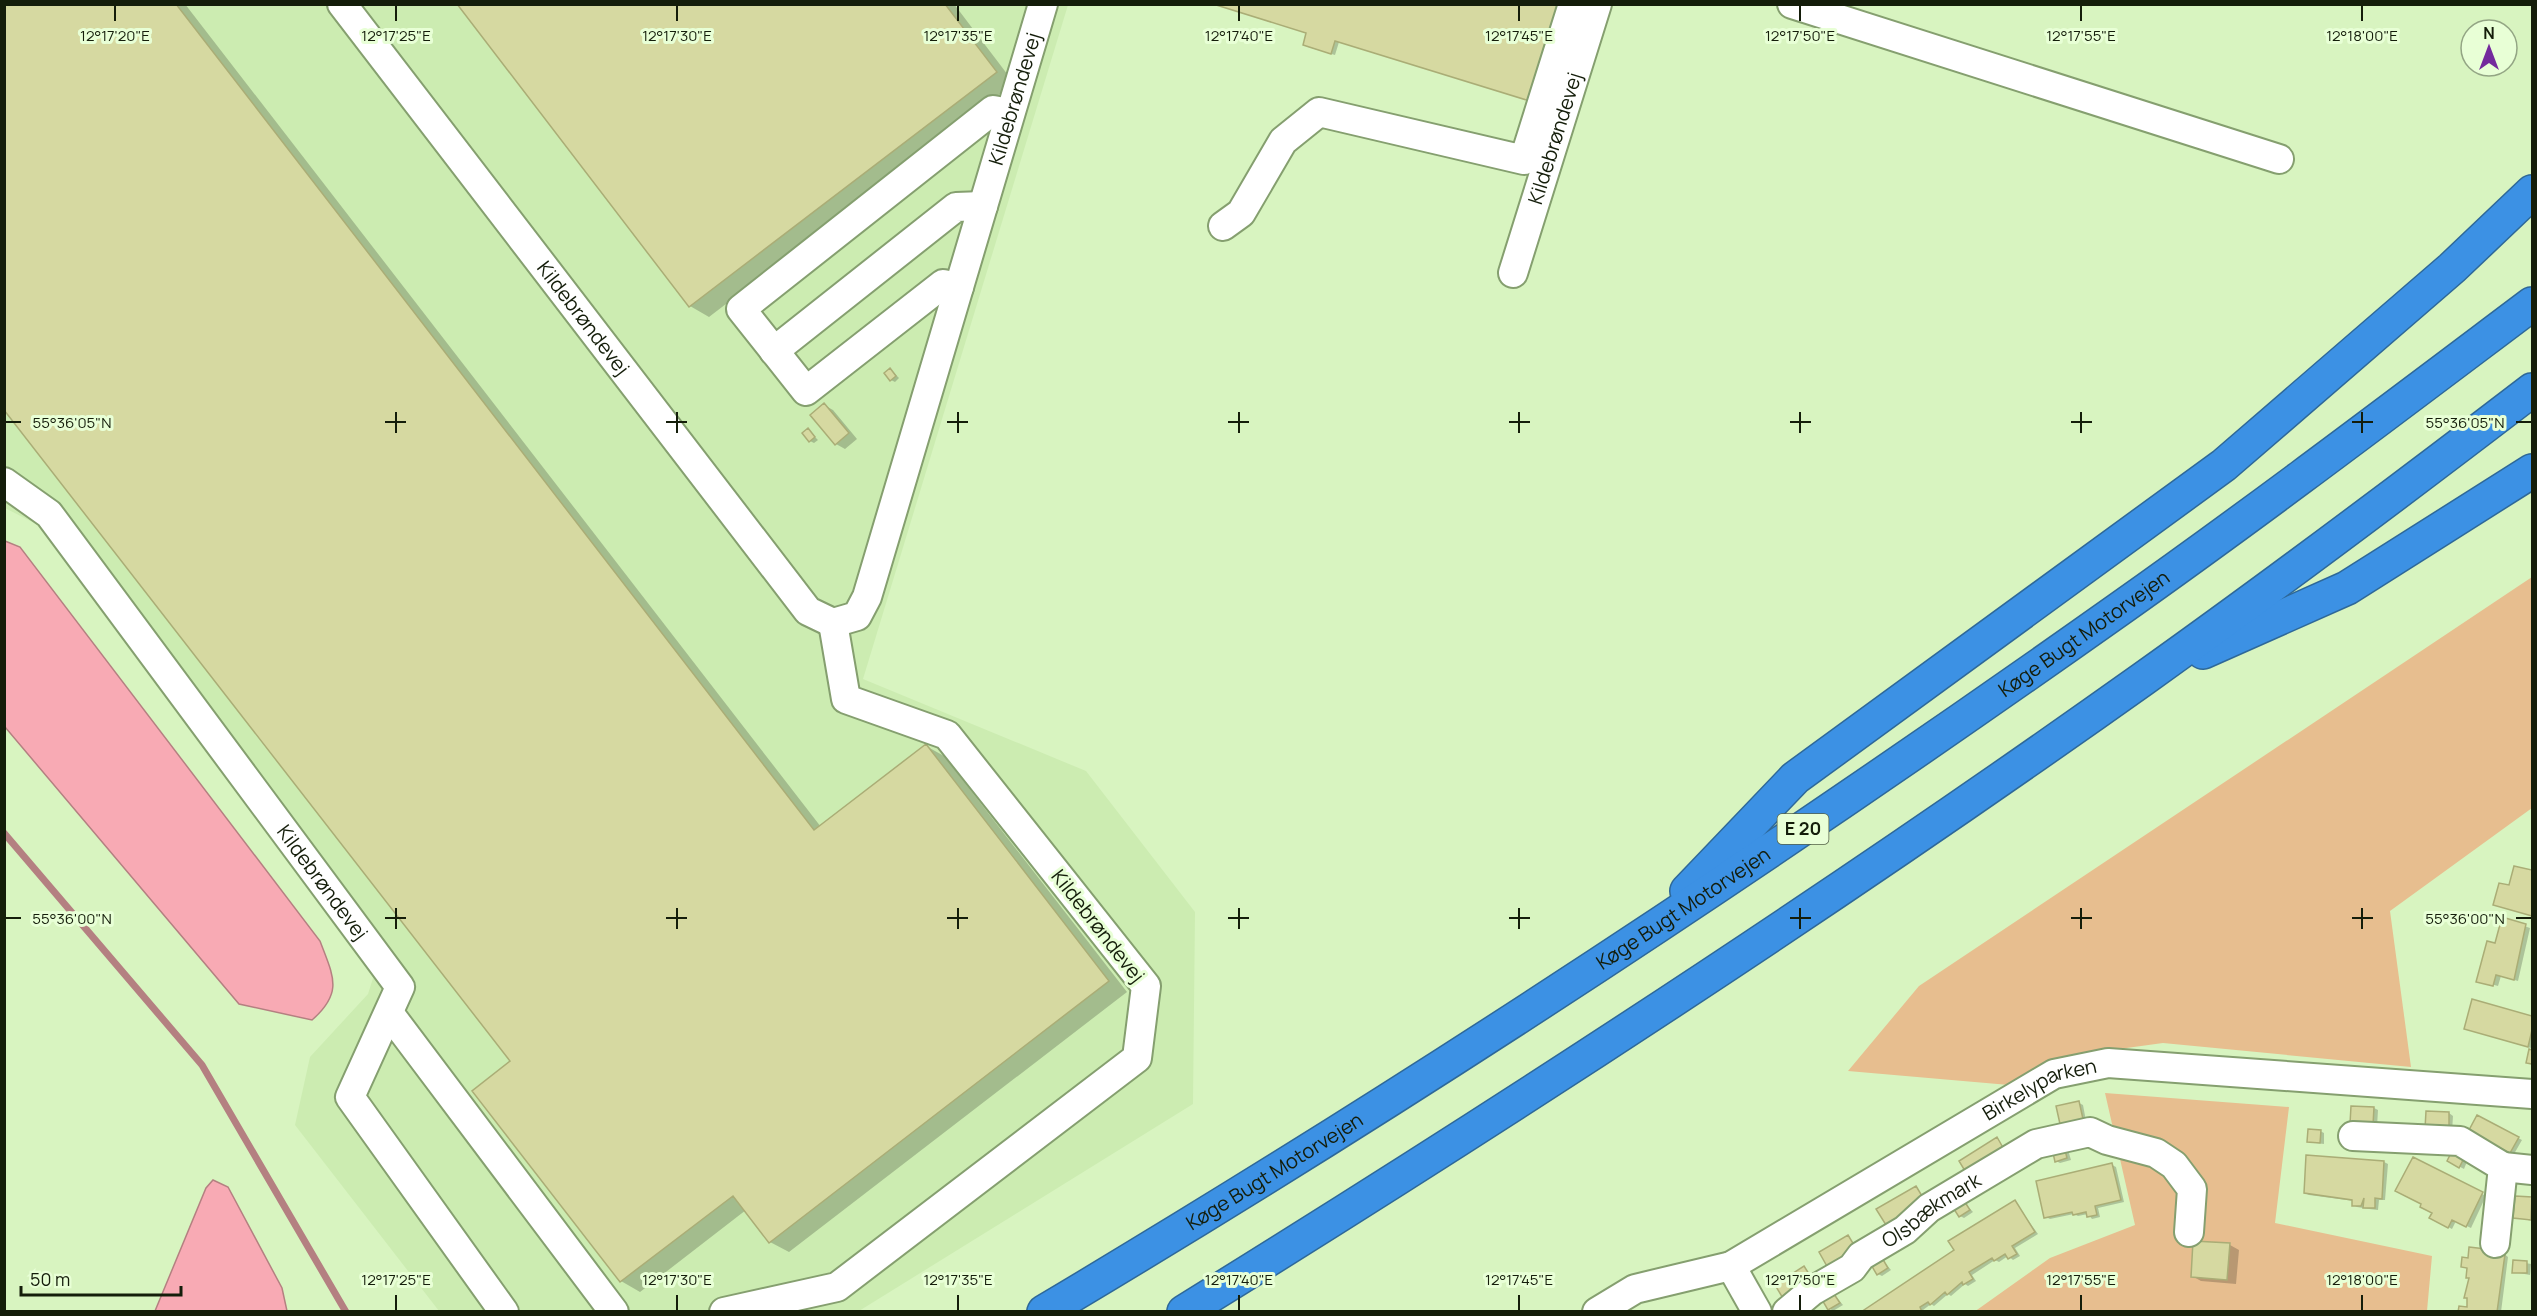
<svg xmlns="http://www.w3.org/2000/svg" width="2537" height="1316" font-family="Manrope,sans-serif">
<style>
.built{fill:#ccecb1}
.green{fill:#e7be8f}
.water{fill:#f8aab4;stroke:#b48081;stroke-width:1.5}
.shadow{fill:#0003}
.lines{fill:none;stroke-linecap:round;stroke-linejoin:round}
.stream{stroke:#b48081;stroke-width:7}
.building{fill:#d6d9a1;stroke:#aaad76;stroke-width:1.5}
.minor-casing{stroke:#859f6f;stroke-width:32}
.highway-casing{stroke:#2e6898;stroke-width:36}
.minor{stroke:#fff;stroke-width:28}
.highway{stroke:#3c91e4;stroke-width:33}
.ticks{fill:none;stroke:#141d0a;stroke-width:2}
.labels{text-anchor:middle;stroke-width:6;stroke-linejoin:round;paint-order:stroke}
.shield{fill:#e8ffd6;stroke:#546147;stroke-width:1.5}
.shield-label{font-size:18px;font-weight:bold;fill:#141d0a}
.street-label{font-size:20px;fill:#141d0a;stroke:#e8ffd6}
.ticks-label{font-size:15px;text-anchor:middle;fill:#141d0a;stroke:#e8ffd6;stroke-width:6;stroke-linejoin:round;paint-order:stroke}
</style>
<rect width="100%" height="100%" fill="#d8f4c0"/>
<!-- built -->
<path class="built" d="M4 5H1068L863 679 1086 771 1195 912 1193 1104 859 1311H439L295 1125 310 1057 368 994 375 972 38 525 5 508Z"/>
<!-- green -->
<path class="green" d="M2532 577V808L2390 911 2411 1067 2163 1043 2068 1056 2009 1085 1848 1071 1919 986Z
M2105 1093 2289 1107 2275 1223 2432 1256 2427 1311 1974 1312 2050 1258 2135 1225Z"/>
<!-- water -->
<path class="water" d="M5 541 20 547 320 941C333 976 344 992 312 1020L239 1004 5 727Z
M213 1180 228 1187 282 1288 287 1311H155L206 1188Z"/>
<!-- shadow -->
<path class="shadow" d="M4 4H185L821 827 926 746 944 756 1127 992 789 1252 770 1242 746 1210 640 1292 621 1281 512 1062Z
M459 4H954L1014 83 709 317 690 306Z
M1214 4H1567L1339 42 1335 55 1308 47V33Z
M891 370 899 378 895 382 891 380Z
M824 405 833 410 857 439 845 449 836 444Z
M808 430 818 440 814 443 810 441Z
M2515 868 2532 872V916L2494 904 2510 887Z
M2503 919 2530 928 2518 981 2501 976 2498 986 2480 981 2496 945Z
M2473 1001 2532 1018V1065L2528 1062 2531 1048 2465 1029Z
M2079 1103 2083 1105 2086 1121 2066 1125 2062 1123Z
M2374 1108 2378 1110 2377 1127 2356 1126Z
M2449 1113 2453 1116 2452 1132 2431 1131Z
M2478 1117 2522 1140 2514 1154 2470 1131Z
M2320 1131 2324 1133V1144L2308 1142Z
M2068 1150 2071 1160 2060 1163 2056 1161Z
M2308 1157 2384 1162 2388 1164 2385 1200H2379L2378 1210 2369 1209 2357 1207 2353 1205 2354 1201 2309 1195 2305 1193Z
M2413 1159 2486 1196 2471 1228 2456 1221 2452 1229 2431 1218 2433 1212 2423 1204Z
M2468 1159 2464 1169 2449 1161Z
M2112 1165 2116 1167 2124 1202 2098 1208 2100 1217 2092 1219 2088 1214 2078 1216 2074 1214 2050 1219 2046 1217Z
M2516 1197 2532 1199V1221L2514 1217Z
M1963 1201 1973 1212 1964 1218 1960 1216Z
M2015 1202 2038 1234 2015 1248 2020 1256 2013 1260 2008 1256 1999 1262 1995 1260 1972 1275 1976 1281 1968 1286 1965 1284 1951 1296 1948 1294 1934 1306 1931 1304 1923 1310 1924 1312H1864L1956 1250Z
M2230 1245 2239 1250 2236 1284 2201 1281 2192 1276Z
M2502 1252 2508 1257 2501 1312H2460L2468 1308 2470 1279 2469 1269 2463 1267Z
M1881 1258 1891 1270 1882 1276 1878 1274Z
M2515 1261 2531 1264 2530 1275 2514 1272Z
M1833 1293 1843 1305 1833 1311 1829 1308Z"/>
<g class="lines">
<!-- stream -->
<path class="stream" d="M4 833 202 1065 346 1312"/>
</g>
<!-- building -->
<path class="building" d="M4 4H176L814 830 926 744 1109 981 769 1243 733 1196 620 1282 472 1091 510 1061 4 410Z
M457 4H945L997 72 689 307Z
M1213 4H1563L1533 102 1335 41 1331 54 1303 45 1306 33Z
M890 368 896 376 890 381 884 373Z
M824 403 849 433 835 445 810 415Z
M808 428 815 437 809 442 802 433Z
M2514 866 2532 870V916L2493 905 2499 883 2509 885Z
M2502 917 2526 924 2514 980 2496 975 2493 986 2476 982 2487 941 2495 943Z
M2472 999 2532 1016V1030L2528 1047 2464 1029Z
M2529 1049 2532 1050V1064L2526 1063Z
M2079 1101 2083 1119 2060 1124 2056 1106Z
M2351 1106 2374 1107 2373 1125 2350 1124Z
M2426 1111 2449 1112V1130L2425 1129Z
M2477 1115 2519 1137 2510 1153 2468 1132Z
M2308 1129 2321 1130 2320 1143 2307 1142Z
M1997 1137 2006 1153 1968 1176 1959 1161Z
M2064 1146 2067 1158 2055 1162 2052 1148Z
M2453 1149 2465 1156 2459 1168 2447 1161Z
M2306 1155 2384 1161 2382 1199 2375 1198V1208H2363L2364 1198 2361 1206H2352V1200L2304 1193Z
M2413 1157 2483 1192 2466 1227 2452 1220 2448 1228 2429 1218 2432 1213 2420 1207 2421 1204 2395 1191Z
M2112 1163 2121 1200 2095 1206 2097 1215 2087 1217 2086 1212 2073 1215 2072 1212 2044 1218 2036 1181Z
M1916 1186 1925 1201 1886 1225 1876 1209Z
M2515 1196 2532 1197 2531 1220 2513 1218Z
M1963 1199 1970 1210 1959 1217 1952 1206Z
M2015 1200 2035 1232 2012 1246 2017 1254 2008 1259 2005 1254 1994 1261 1992 1258 1969 1272 1973 1279 1963 1285 1962 1282 1947 1295 1945 1292 1930 1305 1928 1302 1920 1307 1922 1312H1861L1954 1250 1948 1241Z
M1848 1235 1857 1250 1828 1268 1819 1252Z
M2193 1241 2230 1243 2227 1280 2191 1277Z
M2469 1247 2503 1251 2505 1254 2497 1312H2458L2459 1306 2467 1307V1298H2464L2469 1278H2466L2467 1268 2461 1267 2462 1257 2468 1258Z
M1881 1256 1888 1268 1877 1275 1870 1263Z
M2513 1260 2527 1261V1273H2512Z
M1804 1266 1814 1282 1784 1300 1775 1285Z
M1832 1291 1840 1303 1828 1310 1821 1298Z"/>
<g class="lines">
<!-- minor casing -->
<g class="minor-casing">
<g id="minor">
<path id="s1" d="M342 4 808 611 833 623 857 616 867 597 1043 4"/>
<path d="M1792 4 2279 159"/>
<path d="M1223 226 1241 213 1283 141 1319 112 1524 160 1573 4"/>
<path id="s2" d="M1513 273 1597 4"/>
<path d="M959 287 943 284 806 391 741 309 993 110 1010 113"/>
<path d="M774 351 956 207 983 206"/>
<path id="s3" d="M4 482 49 514 400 987 350 1097 504 1312"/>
<path d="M389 1013 614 1312"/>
<path d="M2353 1136 2460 1141 2503 1167 2495 1243"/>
<path d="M2503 1167 2532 1170"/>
<path d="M1731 1266 1757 1312"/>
<path d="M724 1312 837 1287 1137 1058 1146 986 947 735 846 699 833 623"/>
<path id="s4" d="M1597 1312 1635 1289 1731 1266 2054 1074 2108 1063 2532 1094"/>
<path id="s5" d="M1787 1312 1812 1291 1852 1268 1861 1256 1905 1230 1929 1208 2036 1144 2090 1132 2107 1140 2156 1153 2174 1165 2192 1189 2189 1232"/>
</g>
</g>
<!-- highway casing -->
<g class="highway-casing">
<g id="highway">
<path d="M2203 652 2347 588 2532 471"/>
<path d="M1687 891 1795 778 2224 465 2452 268 2532 192"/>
<path id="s6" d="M1044 1312C1412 1093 1769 857 2118 610 2258 511 2395 407 2532 304"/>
<path d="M1184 1312C1510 1110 1831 901 2143 679 2275 585 2404 488 2532 390"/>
</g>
</g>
<!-- minor -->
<use href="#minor" class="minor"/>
<!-- highway -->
<use href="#highway" class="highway"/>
</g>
<!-- ticks -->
<path class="ticks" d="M115 6V21M396 6V21M677 6V21M958 6V21M1239 6V21M1519 6V21M1800 6V21M2081 6V21M2362 6V21M396 412V433M677 412V433M958 412V433M1239 412V433M1519 412V433M1800 412V433M2081 412V433M2362 412V433M6 422H21M385 422H406M666 422H687M947 422H968M1228 422H1249M1509 422H1530M1790 422H1811M2071 422H2092M2352 422H2373M2516 422H2531M396 908V929M677 908V929M958 908V929M1239 908V929M1519 908V929M1800 908V929M2081 908V929M2362 908V929M6 918H21M385 918H406M666 918H687M947 918H968M1228 918H1249M1509 918H1530M1790 918H1811M2071 918H2092M2352 918H2373M2516 918H2531M396 1295V1310M677 1295V1310M958 1295V1310M1239 1295V1310M1519 1295V1310M1800 1295V1310M2081 1295V1310M2362 1295V1310"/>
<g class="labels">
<!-- shield labels -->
<rect class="shield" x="1777.5" y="814" width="51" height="30" rx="4.5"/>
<g class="shield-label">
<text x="1803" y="835">E 20</text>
</g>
<!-- street labels -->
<g class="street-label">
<text dy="7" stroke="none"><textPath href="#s1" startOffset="1359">Kildebrøndevej</textPath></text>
<text dy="7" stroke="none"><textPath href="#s2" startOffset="141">Kildebrøndevej</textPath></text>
<text dy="7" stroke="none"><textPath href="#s1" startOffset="396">Kildebrøndevej</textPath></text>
<text dy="7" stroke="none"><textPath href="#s6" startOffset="1242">Køge Bugt Motorvejen</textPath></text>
<text dy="7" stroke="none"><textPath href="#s3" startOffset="514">Kildebrøndevej</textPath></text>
<text dy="7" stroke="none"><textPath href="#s6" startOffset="756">Køge Bugt Motorvejen</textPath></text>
<text transform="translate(1098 926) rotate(52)" y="7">Kildebrøndevej</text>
<text dy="7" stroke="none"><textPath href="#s4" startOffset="500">Birkelyparken</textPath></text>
<text dy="7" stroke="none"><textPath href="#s6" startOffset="270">Køge Bugt Motorvejen</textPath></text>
<text dy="7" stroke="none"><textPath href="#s5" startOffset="178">Olsbækmark</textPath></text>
</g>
</g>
<g class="ticks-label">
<text x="115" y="41">12°17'20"E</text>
<text x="396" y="41">12°17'25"E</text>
<text x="677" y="41">12°17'30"E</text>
<text x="958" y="41">12°17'35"E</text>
<text x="1239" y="41">12°17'40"E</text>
<text x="1519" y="41">12°17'45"E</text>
<text x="1800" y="41">12°17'50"E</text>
<text x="2081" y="41">12°17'55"E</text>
<text x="2362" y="41">12°18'00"E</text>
<text x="72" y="428">55°36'05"N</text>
<text x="2465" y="428">55°36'05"N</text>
<text x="72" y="924">55°36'00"N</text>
<text x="2465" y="924">55°36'00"N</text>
<text x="396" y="1285">12°17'25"E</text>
<text x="677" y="1285">12°17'30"E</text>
<text x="958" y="1285">12°17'35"E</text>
<text x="1239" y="1285">12°17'40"E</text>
<text x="1519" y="1285">12°17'45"E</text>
<text x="1800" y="1285">12°17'50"E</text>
<text x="2081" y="1285">12°17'55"E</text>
<text x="2362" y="1285">12°18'00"E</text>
</g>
<!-- border -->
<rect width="2537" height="1316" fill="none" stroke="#141d0a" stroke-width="12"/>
<!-- north arrow -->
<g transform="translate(2489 48)"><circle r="28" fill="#e8ffd6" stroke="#93a584" stroke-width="1.5"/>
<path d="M0-4.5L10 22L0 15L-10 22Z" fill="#742a9d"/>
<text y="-9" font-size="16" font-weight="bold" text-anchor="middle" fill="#141d0a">N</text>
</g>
<!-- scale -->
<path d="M21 1286v9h160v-9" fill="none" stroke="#141d0a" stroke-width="3"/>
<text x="30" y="1286" font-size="18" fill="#141d0a" stroke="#e8ffd6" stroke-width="4.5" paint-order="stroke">50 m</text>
</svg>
